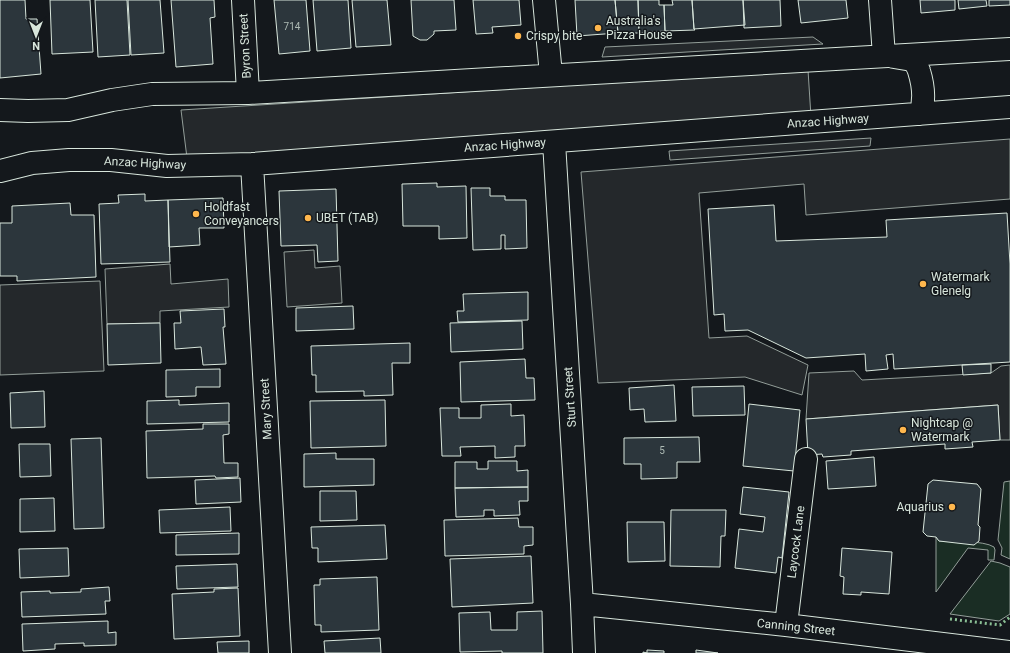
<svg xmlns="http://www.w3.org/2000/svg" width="1010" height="653" font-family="Roboto,sans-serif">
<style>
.green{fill:#1a2d24;stroke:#939e99}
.parking{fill:#24282b;stroke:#939e99}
.building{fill:#2c363c;stroke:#d8e6dc}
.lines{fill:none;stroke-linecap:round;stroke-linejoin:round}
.minor-casing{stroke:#d8e6dc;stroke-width:24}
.minor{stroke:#14181c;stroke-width:22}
.hedge{stroke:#8ac095;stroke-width:3;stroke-dasharray:2 3;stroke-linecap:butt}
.poi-dot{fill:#ffb74d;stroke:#14181c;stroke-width:1.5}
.labels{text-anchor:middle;stroke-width:3;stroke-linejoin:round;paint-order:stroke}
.number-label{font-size:10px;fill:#adbab4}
.poi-label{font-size:12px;fill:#d8e6dc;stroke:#14181c;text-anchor:start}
.street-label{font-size:12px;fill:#d8e6dc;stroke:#14181c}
</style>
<rect width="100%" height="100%" fill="#14181c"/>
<!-- green -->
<path class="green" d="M1010 481V559L1001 555 1002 548 998 540 1004 482Z
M936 537 939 541C953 542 983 540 994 547L995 550 994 560H988V550L968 548 936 592Z
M991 561 1000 563 1010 567V614L999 621 950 614Z"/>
<!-- parking -->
<path class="parking" d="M813 37 823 44 602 57 605 47Z
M808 70 811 117 187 158 181 110Z
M871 138 870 146 670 160 669 151Z
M1010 139V199L806 215 804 184 699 193 709 338 747 336 808 365 802 395 745 377 598 383 581 172Z
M314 250 315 268 340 266 342 303 287 307 284 252Z
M170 264 171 284 228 279 229 307 160 311V323L107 324 105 269Z
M100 281 104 371 0 375V285Z
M1010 365V440H1000L998 405 806 419 809 373 854 371 862 380 991 373 1001 366Z"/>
<!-- building -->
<path class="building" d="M0 0H25L26 19H37L41 74 0 78Z
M50 0H90L93 52 52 54Z
M95 0H127L130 55 98 57Z
M128 0H160L164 53 131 55Z
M171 0H214L215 17 210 18 213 64 176 67Z
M274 0H306L310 51 279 54Z
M313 0H348L351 48 317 51Z
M352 0H387L391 45 356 47Z
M411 0H454L456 30 434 31V34L427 40H420L413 36Z
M473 0H519L521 25 492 27 493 33 476 34Z
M575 0H615L618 33 577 36Z
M615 0H638L639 33H618Z
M638 0H659V5H664L665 31 639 33Z
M672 0H692L694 29 695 30 665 31 664 5H673Z
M692 0H743L745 25 694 29Z
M743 0H780L781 26 744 28Z
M798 0H846L848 18 801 23Z
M920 0H955V10L921 13Z
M958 0H986L987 6 959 9Z
M989 0H1010V5L989 6Z
M437 183V187L466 186 467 238 439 239V226H403L402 184Z
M471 188H490V196H505V200H526L527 248 505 249V235H501V249L473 250Z
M336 189 338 261 318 262 317 245 281 246 279 191Z
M145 194V201L168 200 170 262 101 264 99 204 119 203 118 195Z
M223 198 224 228H199L200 245 169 247 168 200Z
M70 203 71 215H94L96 277 17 281V276H0V223H12V206Z
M774 205 776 241 887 237 886 220 1007 213 1010 264V362L894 369 893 354 886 355 888 369 866 371 865 354 806 358 748 330 725 331 724 314 714 315 708 209Z
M528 292V320L458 322 457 311H464L463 294Z
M353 306 354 329 296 331V308Z
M224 309 225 327H223L226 364 203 365 201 347 175 349 174 323H181L180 311Z
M522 321 523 349 451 352 450 323Z
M160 323 161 363 108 365 107 324Z
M410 343V363H392L393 395 364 396V391L316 392V375H312L311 346Z
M525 359 526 378H534L535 400 461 402 460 362Z
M991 364V373L963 375 962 365Z
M220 369V387H196V396L166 397V370Z
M674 385 676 421 645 422 644 409 630 410 629 388Z
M744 386 745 415 693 416 692 387Z
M44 391 45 427 11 428 10 393Z
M179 400V405L229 403V422L147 424V401Z
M385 400 386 446 311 448 310 401Z
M511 404V416L524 415 525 446H515V457L495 458V446L460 447 461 456H442L440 408H459V418H481V405Z
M749 404 800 410 794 471 743 466Z
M998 405 1000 440 972 442 973 447 945 449V444L851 451V455L823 457 822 454 808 455 806 419Z
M203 424H229V434L223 435 224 463H238V477L216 478 215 476 147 478 146 431 203 429Z
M699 437 700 462H677V478L641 479V464H624V438Z
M101 438 104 528 74 529 71 439Z
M19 444H50L51 476 20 477Z
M336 453V459H374V485L304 487V454Z
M874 457 876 486 828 489 826 461Z
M488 461H517V471L528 470V487L455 488V462H477V469H488Z
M240 478 241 502 196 504 195 480Z
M933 480 977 484 981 489 978 525 980 527 979 541 974 545 939 541 936 537 927 536 923 532 928 484Z
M528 487V501H519L520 515 494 516V510H484V516L456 517 455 488Z
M743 487 789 492 782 558 778 557 776 573 735 568 739 529 763 532 765 517 740 514Z
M320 491H356L357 520 320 521Z
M54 498 55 531 20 532V499Z
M230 507 231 531 160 533 159 510Z
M671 510H726L725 536H721L720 567 670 566Z
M518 518 519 527H533V545L524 546V554L445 556 444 520Z
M627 522H664L665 561 628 562Z
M385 525 387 559 318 562V548H312L311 527Z
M239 533V554L176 555V535Z
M68 548 69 576 20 578 19 549Z
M842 548 892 552 889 594 861 592V595L843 594 844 577 840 576Z
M531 556 533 603 452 607 450 559Z
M237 564 238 587 177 589 176 566Z
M377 577 379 630 321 632V625H315L314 585H320V579Z
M109 587 110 601H105L106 614 22 617 21 592 50 591V593L81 592V589Z
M238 588 240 636 174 639 172 594 214 592V589Z
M542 611 543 653H502V651L460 652 459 613 490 612 491 630H517V612Z
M108 621V633L116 632V645L84 646V643L55 644V649L23 651 22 624Z
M380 638 381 653H325L324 641Z
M249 641V653H218L217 642Z
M647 650 664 651V653H643V652L647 653Z
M696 650 718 653H696Z"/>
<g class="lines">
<!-- minor casing -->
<g class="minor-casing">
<path id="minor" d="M243 0 248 93
M544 0 551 75
M880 0 884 56
M894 57 912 60C915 63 918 67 919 71 923 84 925 101 920 114
M0 110 28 111 68 110 112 100 152 94 248 93 1010 49
M554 142 582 604 584 653
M252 164 280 653
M0 171 32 163 69 160H111L167 166 252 164 1010 107
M582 604 786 625 1010 652
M786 625 806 459"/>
</g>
<!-- minor -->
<use href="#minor" class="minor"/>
<!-- hedge -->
<path class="hedge" d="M950 619 1000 625 1010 617"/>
</g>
<!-- markers -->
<g class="poi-dot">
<circle cx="598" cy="28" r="4"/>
<circle cx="518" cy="36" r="4"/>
<circle cx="196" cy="214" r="4"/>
<circle cx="308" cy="218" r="4"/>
<circle cx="923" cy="284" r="4"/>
<circle cx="903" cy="430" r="4"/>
<circle cx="952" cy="507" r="4"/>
</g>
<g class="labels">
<!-- number labels -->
<g class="number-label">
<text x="292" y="30">714</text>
<text x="662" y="454">5</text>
</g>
<!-- poi labels -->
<g class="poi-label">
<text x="606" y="25">Australia's<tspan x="606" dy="14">Pizza House</tspan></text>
<text x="526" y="40">Crispy bite</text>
<text x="204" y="211">Holdfast<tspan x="204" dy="14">Conveyancers</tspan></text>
<text x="316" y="222">UBET (TAB)</text>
<text x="931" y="281">Watermark<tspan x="931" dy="14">Glenelg</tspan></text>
<text x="911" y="427">Nightcap @<tspan x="911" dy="14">Watermark</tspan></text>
<text x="944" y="511" text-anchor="end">Aquarius</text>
</g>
<!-- street labels -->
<g class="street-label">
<text transform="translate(245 46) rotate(-93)" y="4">Byron Street</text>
<text transform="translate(828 121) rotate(-4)" y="4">Anzac Highway</text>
<text transform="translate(505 145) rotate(-4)" y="4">Anzac Highway</text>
<text transform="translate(145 163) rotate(3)" y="4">Anzac Highway</text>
<text transform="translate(570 397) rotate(-94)" y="4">Sturt Street</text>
<text transform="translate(266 409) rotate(-93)" y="4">Mary Street</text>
<text transform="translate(796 542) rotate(-83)" y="4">Laycock Lane</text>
<text transform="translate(796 627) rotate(6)" y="4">Canning Street</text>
</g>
</g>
<!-- north arrow -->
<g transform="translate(36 36) rotate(180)" stroke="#14181c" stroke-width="3" paint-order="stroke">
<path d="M0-3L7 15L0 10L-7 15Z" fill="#d8e6dc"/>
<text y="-6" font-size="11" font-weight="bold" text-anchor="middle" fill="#d8e6dc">N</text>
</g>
</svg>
